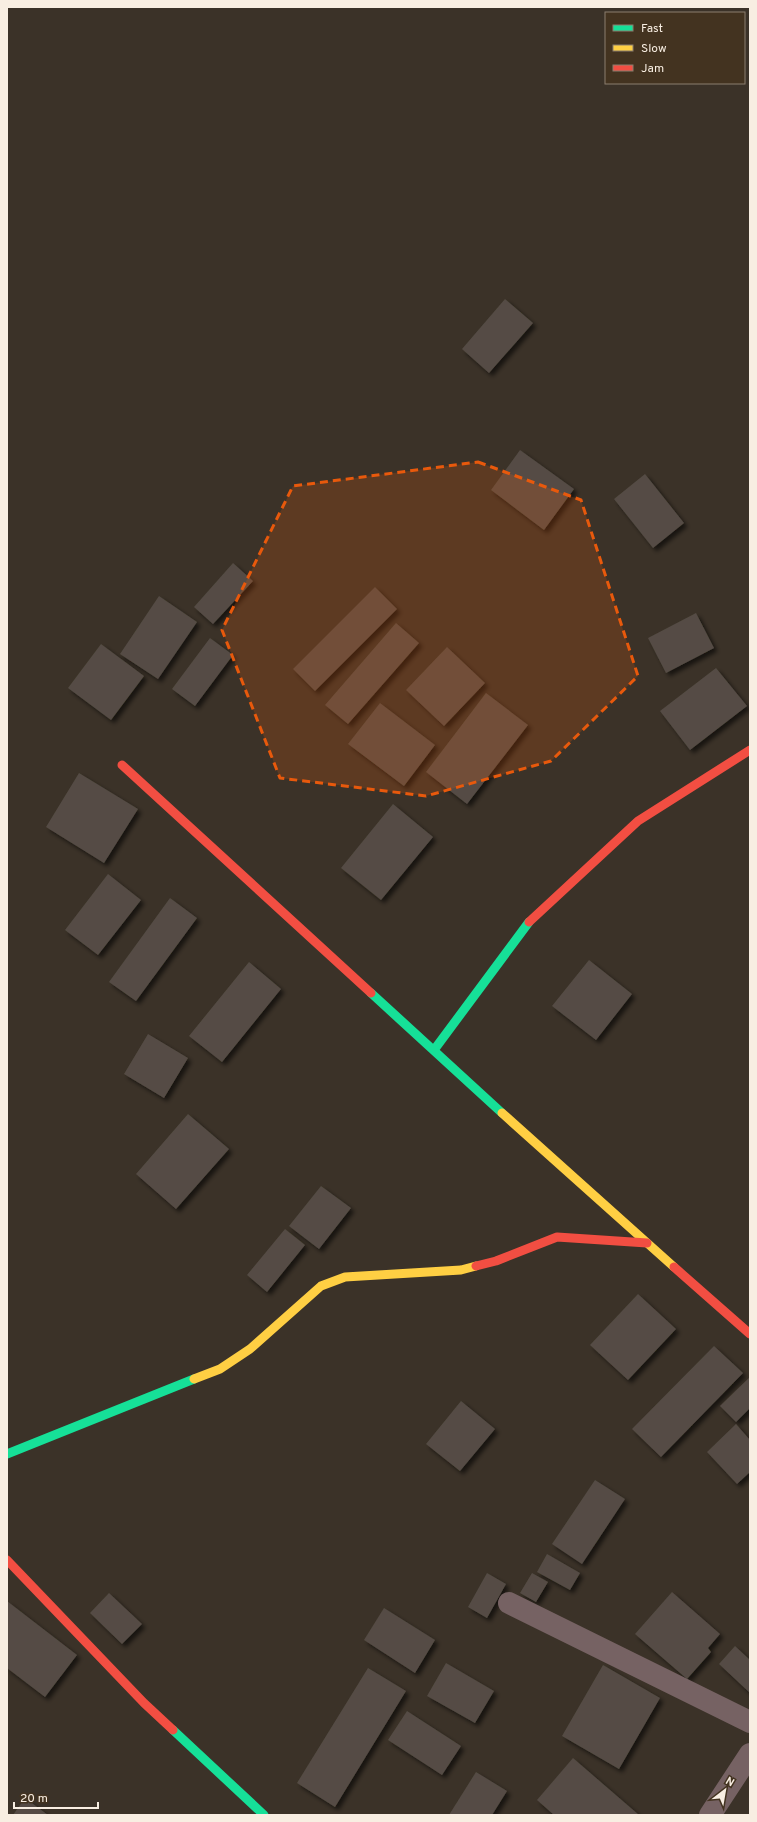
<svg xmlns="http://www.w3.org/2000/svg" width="757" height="1822" font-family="Overpass,sans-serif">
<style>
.building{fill:#544c44;filter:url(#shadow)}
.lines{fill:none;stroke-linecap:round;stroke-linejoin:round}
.street{stroke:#766263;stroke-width:22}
.fast{stroke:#16e098;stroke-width:9}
.slow{stroke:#ffcf43;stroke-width:9}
.jam{stroke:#f24e42;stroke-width:9}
.marked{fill:#e8590c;fill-opacity:0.2;stroke:#e8590c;stroke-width:3;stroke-dasharray:8 5;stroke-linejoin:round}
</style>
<defs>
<filter id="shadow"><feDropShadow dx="3.5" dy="3.5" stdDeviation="2" flood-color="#0009"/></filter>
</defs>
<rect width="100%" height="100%" fill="#3b3228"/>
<!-- building -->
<path class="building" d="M505 299 533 323 489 373 462 349Z
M520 450 574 489 544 530 491 490Z
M645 474 684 523 653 548 614 499Z
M233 563 253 581 213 624 194 607Z
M375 587 397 609 315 691 293 669Z
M159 596 197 622 158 679 120 654Z
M696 613 714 648 666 673 648 638Z
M396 623 419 643 348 724 325 705Z
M210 638 233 655 195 706 172 689Z
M101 644 144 676 111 720 68 688Z
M447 647 485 683 444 726 406 690Z
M716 668 747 706 690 750 660 711Z
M486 693 528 725 467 804 426 772Z
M380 703 435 745 404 786 348 744Z
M79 773 138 809 104 863 46 827Z
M393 804 433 837 381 900 341 868Z
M108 874 141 900 98 955 65 930Z
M170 898 197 918 136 1001 109 982Z
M589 960 632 994 596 1040 552 1006Z
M249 962 281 989 222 1062 189 1036Z
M148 1034 188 1058 164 1098 124 1074Z
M188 1114 229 1149 176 1209 136 1174Z
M321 1186 351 1208 319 1249 289 1226Z
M285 1229 305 1245 267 1292 247 1275Z
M638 1294 676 1329 628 1380 590 1345Z
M714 1346 743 1373 661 1457 632 1429Z
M750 1377V1408L736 1422 720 1406Z
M461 1401 495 1429 460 1471 426 1444Z
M736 1424 750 1440V1472L737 1484 707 1452Z
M595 1480 625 1499 582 1564 552 1544Z
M547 1554 580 1573 570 1590 537 1572Z
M487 1573 506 1584 487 1618 468 1607Z
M532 1573 548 1582 536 1602 520 1593Z
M672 1592 720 1634 708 1648 711 1652 687 1679 635 1634Z
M109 1593 142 1624 122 1644 90 1613Z
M7 1601 77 1655 45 1697 7 1668Z
M384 1608 435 1640 415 1673 364 1640Z
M735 1646 750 1660V1693L719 1664Z
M446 1663 494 1691 475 1723 427 1696Z
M603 1665 660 1698 619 1769 562 1736Z
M368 1668 406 1691 335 1807 297 1783Z
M407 1711 461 1746 442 1775 388 1740Z
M573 1758 639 1815H554L537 1800Z
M476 1772 507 1791 492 1815H449Z
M25 1798 48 1815H13Z"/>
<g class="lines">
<!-- street -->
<path class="street" d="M509 1603 750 1722
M710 1815 750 1754"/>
<!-- fast -->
<path class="fast" d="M371 993 502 1113
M434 1050 529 922
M7 1454 194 1379
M173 1730 264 1815"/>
<!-- slow -->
<path class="slow" d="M502 1113 674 1267
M194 1379 220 1369 250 1349 321 1286 345 1277 461 1270 476 1266"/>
<!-- jam -->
<path class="jam" d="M122 765 371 993
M529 922 638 821 750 750
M476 1266 496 1261 557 1237 647 1243
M674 1267 750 1334
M7 1560 144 1703 173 1730"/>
</g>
<!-- marked area -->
<path class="marked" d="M478 462 581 500 638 676 551 761 426 796 280 778 222 630 293 486Z"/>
<!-- border -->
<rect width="757" height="1822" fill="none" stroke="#f8eee2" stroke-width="16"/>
<!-- legend -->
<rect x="605" y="12" width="140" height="72" fill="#433320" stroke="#8b7e6e"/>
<rect x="613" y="25" width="20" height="6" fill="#16e098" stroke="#8b7e6e"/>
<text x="641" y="32" font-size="12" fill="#f8eee2">Fast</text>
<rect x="613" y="45" width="20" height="6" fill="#ffcf43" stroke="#8b7e6e"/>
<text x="641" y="52" font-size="12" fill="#f8eee2">Slow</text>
<rect x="613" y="65" width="20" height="6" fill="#f24e42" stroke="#8b7e6e"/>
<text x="641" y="72" font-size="12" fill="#f8eee2">Jam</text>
<!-- north arrow -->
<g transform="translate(725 1790) rotate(31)" stroke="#433320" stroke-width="3" paint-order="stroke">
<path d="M0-3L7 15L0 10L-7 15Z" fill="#f8eee2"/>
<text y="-6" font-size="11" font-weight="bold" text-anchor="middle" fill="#f8eee2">N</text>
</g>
<!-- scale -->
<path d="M14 1802v6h84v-6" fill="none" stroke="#f8eee2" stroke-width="2"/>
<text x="20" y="1802" font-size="12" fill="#f8eee2" stroke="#433320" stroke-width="3" paint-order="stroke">20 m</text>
</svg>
